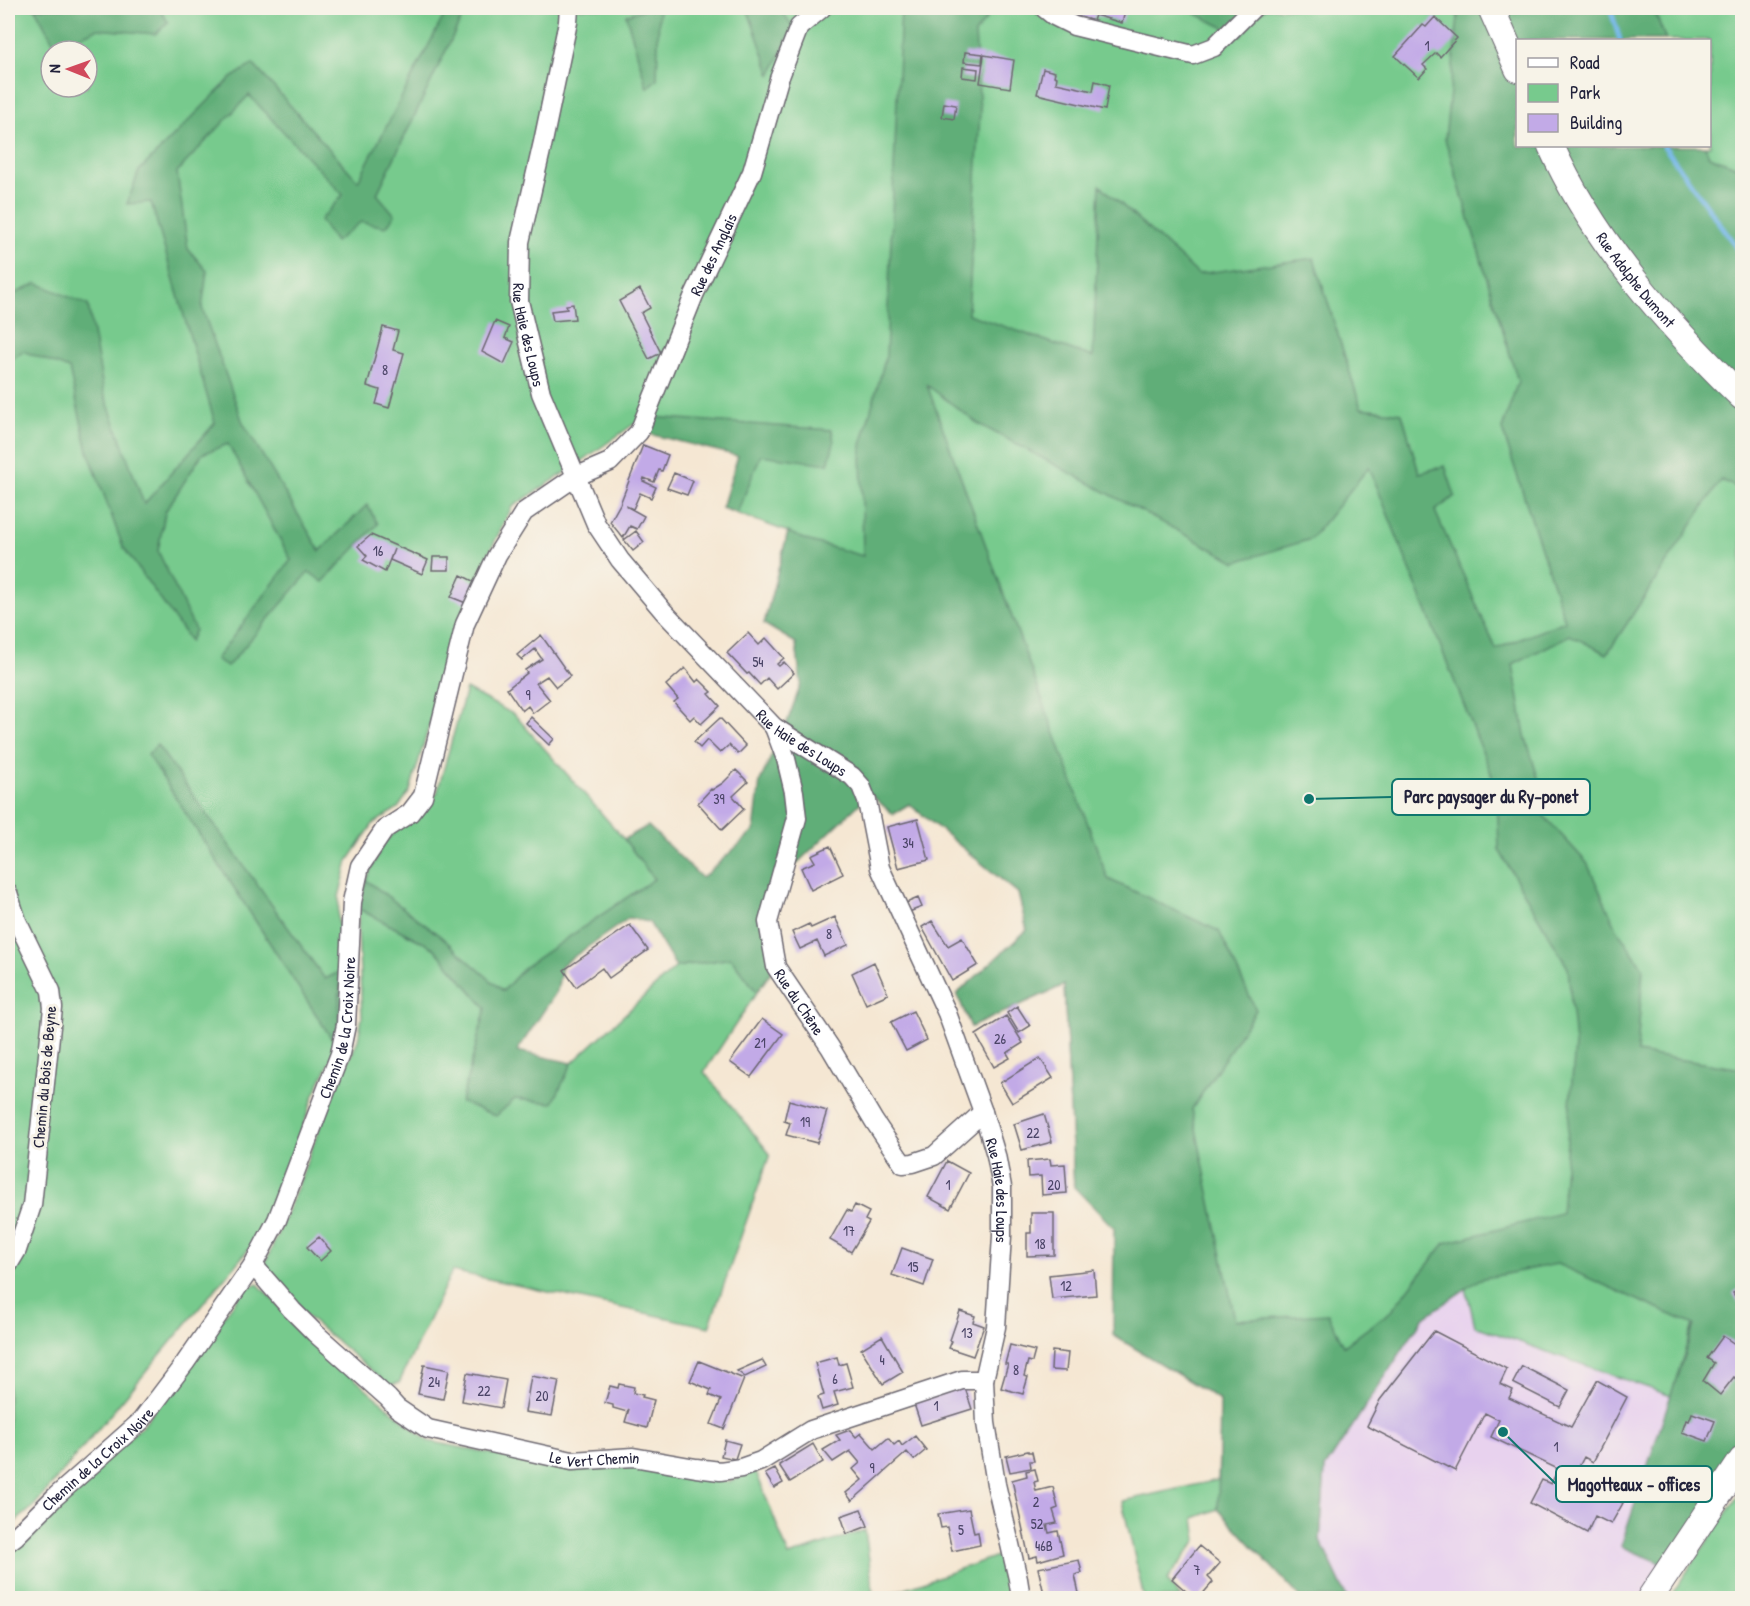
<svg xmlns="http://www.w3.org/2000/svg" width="1750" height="1606" font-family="'Patrick Hand',sans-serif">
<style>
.built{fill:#e8d2ee}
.green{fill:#77ca8d;stroke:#4c7664;stroke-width:1.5;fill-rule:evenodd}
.forest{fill:#61ae78;stroke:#42685a;stroke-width:1.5;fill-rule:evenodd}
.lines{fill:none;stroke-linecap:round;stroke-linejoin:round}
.stream{stroke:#74b7e9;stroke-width:5}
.building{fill:#c2aae7}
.minor-casing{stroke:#6c6770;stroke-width:21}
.secondary-casing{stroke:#6c6770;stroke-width:28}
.minor{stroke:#fff;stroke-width:18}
.secondary{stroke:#fff;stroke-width:26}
.labels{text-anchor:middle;stroke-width:6;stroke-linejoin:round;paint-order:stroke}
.number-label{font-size:14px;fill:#4a4466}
.street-label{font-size:16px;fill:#22223b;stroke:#f7f3e8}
.leader{fill:none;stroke:#0f766e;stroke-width:2}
.callout-dot{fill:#0f766e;stroke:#f7f3e8;stroke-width:2}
.callout{fill:#f7f3e8;stroke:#0f766e;stroke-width:2}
.callout-label{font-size:18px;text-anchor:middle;font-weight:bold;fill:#22223b}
</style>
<rect width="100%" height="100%" fill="#f7f3e8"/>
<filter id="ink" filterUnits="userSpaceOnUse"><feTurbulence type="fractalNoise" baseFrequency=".0167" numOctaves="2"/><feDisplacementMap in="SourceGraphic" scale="12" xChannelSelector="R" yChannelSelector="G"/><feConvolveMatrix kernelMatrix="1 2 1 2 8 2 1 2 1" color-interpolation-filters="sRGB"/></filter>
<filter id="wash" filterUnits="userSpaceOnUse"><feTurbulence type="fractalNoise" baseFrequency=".008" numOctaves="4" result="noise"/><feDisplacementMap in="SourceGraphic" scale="24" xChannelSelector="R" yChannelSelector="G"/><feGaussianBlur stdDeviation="1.35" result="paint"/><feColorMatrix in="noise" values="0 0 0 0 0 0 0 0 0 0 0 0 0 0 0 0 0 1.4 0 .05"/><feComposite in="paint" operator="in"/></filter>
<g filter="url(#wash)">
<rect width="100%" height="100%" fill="#f5e7d3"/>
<!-- built -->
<path class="built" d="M1467 1288 1476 1326 1671 1396 1621 1546 1667 1566 1645 1598H1347L1320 1540 1325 1468 1423 1318Z"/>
<!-- green -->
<path class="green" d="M8 8H1484L1518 146 1742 395V1165L1671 1396 1475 1326 1466 1288 1423 1318 1325 1468 1320 1540 1347 1598H1301L1218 1509 1194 1518 1197 1540 1167 1580 1181 1598H1144L1122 1501 1218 1480 1221 1400 1113 1335 1126 1212 1074 1187 1064 985 971 1027 957 994 1027 930 1018 893 909 804 893 814 788 720 801 684 796 643 764 624 788 532 722 508 738 456 634 424 568 471 512 507 488 555 459 624 410 791 398 808 373 824 348 861 339 897 338 921 347 979 337 1047 314 1095 278 1197 263 1232 33 1507 8 1528ZM51 51H87V87H51Z
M1653 8H1742V169L1709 156 1705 146H1710V40H1666Z
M466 689 515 715 624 839 654 879 525 967 503 991 440 936 366 880 384 842 437 793Z
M359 909 434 948 486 1008 461 1102 515 1099 553 1102 572 1063 676 967 731 958 757 992 704 1072 770 1154 709 1327 452 1271 399 1383 389 1385 304 1314 265 1264 298 1186 326 1110 358 1040 362 1017 358 929Z
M258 1284 322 1351 428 1441 571 1469 636 1467 730 1482 755 1469 789 1556 865 1530 874 1598H8V1547L143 1425 245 1288Z
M1742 1490V1598H1669Z
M1005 1553 1015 1598H878Z"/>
<!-- forest -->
<path class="forest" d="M35 8H159L168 22 156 34 97 29 56 47Z
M448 8H461L464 13 377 194 395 215 386 227 361 222 335 242 320 220 343 195 249 95 177 172 188 249 207 271 202 308 243 423 320 551 367 505 378 524 323 582 309 572 227 667 216 659 291 560 228 444 202 454 165 512 158 551 195 630 190 641 123 547 88 451 69 369 23 351 8 362V297L37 283 88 305 104 393 144 504 215 423 151 202 127 204 139 171 231 78 253 64 358 181Z
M647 8H659L657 79 647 88 626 15Z
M747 8H780L793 27 771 75Z
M901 8H994L975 34 980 111 968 314 1093 357 1100 185 1198 274 1314 258 1361 408 1402 413 1419 473 1445 466 1455 496 1435 511 1496 649 1565 621 1502 429 1518 381 1445 139 1458 17 1453 8H1653L1666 40H1518V146H1705L1709 156 1742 169V490L1721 480 1607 654 1570 635 1513 664 1525 735 1539 781 1524 794 1587 863 1617 929 1643 968 1637 1053 1742 1069V1451L1667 1566 1621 1546 1694 1325 1557 1264 1480 1279 1423 1318 1325 1468 1320 1540 1347 1598H1301L1218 1509 1220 1400 1113 1335 1114 1228 1074 1187 1064 985 971 1027 957 994 1027 930 1018 893 909 804 893 814 870 794 791 869 768 924 771 972 757 992 731 958 676 967 649 922 629 918 562 965 557 991 517 1051 572 1063 553 1103 515 1099 496 1116 461 1102 486 1008 434 948 359 909 366 880 440 936 503 991 525 967 654 879 624 839 648 826 702 878 754 831 760 781 788 720 801 684 796 643 764 624 788 532 806 540 863 556 861 445 886 356ZM927 385 977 423 1236 562 1311 539 1369 467 1497 788 1499 850 1568 968 1575 1045 1561 1213 1445 1243 1391 1311 1344 1346 1328 1314 1235 1320 1192 1109 1256 1010 1219 931 1108 879Z
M1187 8H1267L1255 16 1241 36 1188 10Z
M652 417 832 430 834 443 828 464 761 455 737 513 722 508 738 456 649 434Z
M157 745 325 979 341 971 337 1047 148 755Z"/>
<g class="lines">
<!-- stream -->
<path class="stream" d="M1610 8 1620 40
M1664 146 1742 255"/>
</g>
<g id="blocks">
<!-- building -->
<path class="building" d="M1068 8H1126L1122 23 1095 15 1093 21 1067 13Z
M1435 17 1457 38 1440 57 1436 53 1423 65 1427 69 1419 78 1395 56 1423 25 1426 27Z
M965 52 983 54 982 64 964 62Z
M984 55 1014 60 1010 88 980 83Z
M963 67 978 69 977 79 962 77Z
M1043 69 1055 72 1054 76 1057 77 1056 83 1093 91 1095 81 1109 85 1105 110 1037 94Z
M944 103 956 105 954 119 942 117Z
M640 289 650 308 641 313 661 353 649 359 619 301Z
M573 304 575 319 553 321 551 311 567 309 566 305Z
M495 321 509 327 505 338 514 342 504 364 482 352Z
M383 327 398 331 393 350 404 353 389 408 376 404 380 390 367 386Z
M643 445 668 455 662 471 659 470 654 482 644 478 643 481 656 487 651 498 640 493 633 509 626 506 644 516 637 529 630 526 623 538 610 522 620 504Z
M674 473 693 481 687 495 667 488Z
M636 531 644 542 633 551 624 540Z
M371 535 428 560 422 574 390 560 394 549 385 572 363 560 367 556 358 546Z
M433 557H449V570H432Z
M461 575 475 582 466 603 451 597Z
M748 633 759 645 766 638 784 658 777 664 779 666 784 662 794 673 777 689 767 678 760 685 749 673 747 674 727 653Z
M541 635 570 676 556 687 547 676 536 683 550 700 533 713 528 706 522 711 507 689 527 673 525 670 542 659 535 649 522 660 517 655Z
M685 668 696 682 699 679 712 692 709 694 720 706 701 724 694 716 690 720 680 709 674 702 678 699 666 685Z
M531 717 554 739 549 745 526 723Z
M720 718 746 746 738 754 729 745 720 753 707 740 700 748 694 742Z
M736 770 748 782 733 796 744 809 722 830 698 803 711 789 712 790 723 783Z
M918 819 929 860 898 868 887 827Z
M830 846 843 874 811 890 801 868 815 862 811 855Z
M918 898 922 907 909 912 906 903Z
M835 917 848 945 824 956 817 941 800 949 792 932 809 924 811 928Z
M932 921 948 946 962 938 978 965 952 981 922 927Z
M630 925 648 950 609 978 602 968 576 987 564 970Z
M874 962 888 994 866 1004 852 973Z
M1017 1006 1030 1026 1019 1033 1007 1013Z
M913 1011 927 1040 906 1051 891 1022Z
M1006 1016 1023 1043 1007 1053 1010 1058 994 1067 976 1035Z
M762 1019 783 1034 751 1077 730 1062Z
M1040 1058 1053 1078 1012 1103 1000 1083Z
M789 1100 827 1111 817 1143 786 1135 790 1123 784 1121Z
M1044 1114 1052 1142 1022 1150 1014 1124Z
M1050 1159 1051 1165 1065 1164 1067 1193 1042 1195 1041 1176 1028 1177 1027 1161Z
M947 1161 969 1173 950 1209 928 1197Z
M855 1205 869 1212 865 1220 869 1222 851 1252 830 1240 847 1210 851 1212Z
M1031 1213H1054V1255L1027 1256V1233H1031Z
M319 1237 331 1251 320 1261 307 1247Z
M902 1248 933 1259 924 1286 892 1275Z
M1094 1270 1096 1295 1052 1299 1049 1275Z
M1742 1287V1301L1739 1303 1733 1293Z
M960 1311 975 1316 973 1322 984 1326 973 1356 949 1348 952 1341 950 1340Z
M1434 1331 1507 1369 1500 1384 1513 1390 1509 1398 1571 1427 1597 1380 1627 1397 1593 1462 1584 1457 1571 1482 1578 1485 1580 1480 1623 1503 1611 1524 1595 1516 1587 1533 1530 1503 1542 1480 1551 1484 1558 1469 1491 1437 1499 1420 1485 1413 1455 1471 1367 1426 1380 1400Z
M882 1336 903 1372 883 1384 861 1349Z
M1723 1336 1742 1349V1369L1736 1379 1734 1377 1720 1395 1703 1381 1714 1363 1707 1358Z
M1010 1345 1035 1351 1032 1362 1028 1361 1024 1376 1028 1377 1023 1394 1001 1388 1008 1364H1005Z
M1052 1351 1068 1353 1066 1371 1051 1370Z
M837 1357 839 1365 846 1363 853 1387 834 1392 838 1405 822 1410 818 1397 824 1395 815 1363Z
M762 1360 766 1367 745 1377 737 1371Z
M699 1361 744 1379 724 1429 711 1424 721 1400 709 1395 711 1390 690 1381Z
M424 1365 449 1370 443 1399 418 1394Z
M1522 1366 1569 1390 1560 1407 1513 1383Z
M467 1373 506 1380 501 1408 462 1401Z
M531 1376 559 1381 552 1416 525 1412Z
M619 1384 634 1387 633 1393 643 1395 642 1397 654 1400 647 1428 625 1422 629 1409 627 1412 613 1408V1405L605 1403 610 1386 618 1388Z
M964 1385 972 1409 921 1425 913 1401Z
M1692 1413 1715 1421 1707 1441 1682 1432 1686 1420 1689 1421Z
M850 1430 856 1437 861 1433 875 1449 888 1438 894 1445 899 1441 902 1446 915 1436 926 1450 914 1460 907 1452 852 1501 846 1493 862 1480 853 1469 860 1463 850 1451 833 1462 823 1450 840 1440 836 1435Z
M725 1440 740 1444 735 1459 721 1456Z
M813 1444 823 1462 790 1482 779 1465Z
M1028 1451V1452H1032L1034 1461H1030L1031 1468 1010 1472 1006 1456Z
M775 1469 783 1483 774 1488 765 1474Z
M1035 1469 1038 1481 1034 1482 1036 1491 1053 1487 1058 1508 1053 1510 1057 1523 1047 1525 1049 1533 1058 1531 1063 1554 1038 1561 1037 1556 1029 1558 1012 1480 1027 1476 1026 1471Z
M861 1509 868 1526 847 1534 841 1516Z
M969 1509 974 1533 978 1532 980 1545 952 1551 947 1527 941 1528 938 1514Z
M1199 1546 1220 1563 1208 1577 1213 1582 1199 1598H1194L1172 1579Z
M1079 1560 1082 1573 1075 1575 1080 1598H1045L1038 1568Z"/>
</g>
</g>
<g filter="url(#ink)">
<use href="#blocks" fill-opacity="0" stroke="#6c6770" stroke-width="1.5"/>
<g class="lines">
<!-- minor casing -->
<g class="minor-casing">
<g id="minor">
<path id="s1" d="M569 8 568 22 543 142 520 242 519 301 541 393 596 524 620 560 664 612 774 727 852 776 861 786 867 801 880 868 947 1013 983 1112 996 1155 1002 1187V1236L996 1327 984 1380 986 1423 996 1484 1018 1579 1021 1598"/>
<path d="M1044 8 1054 16 1074 26 1193 55 1214 47 1253 8"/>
<path id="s2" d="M774 727 786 759 794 792 797 818 768 922 776 967 830 1047 874 1121 903 1164 913 1163 934 1156 983 1112"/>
<path d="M8 893 17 921 51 991 53 1008 32 1205 17 1250 8 1265"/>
<path id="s3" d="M253 1265 292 1310 315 1333 388 1398 397 1408 428 1429 572 1461 633 1457 696 1468 720 1471 741 1468 761 1461 811 1430 962 1380H984"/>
<path id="s4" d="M8 1542 16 1536 55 1497 141 1421 185 1363 253 1265 277 1220 340 1054 346 1025 352 902 360 866 385 829 410 813 423 796 465 624 497 555 524 512 575 477 610 462 639 432 694 295 752 172 779 79 799 27 822 8"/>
</g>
</g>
<!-- secondary casing -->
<g class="secondary-casing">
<g id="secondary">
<path d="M1491 8 1518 69"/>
<path id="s5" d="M1551 146C1594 242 1667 324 1742 397"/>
<path d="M1650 1598 1742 1460"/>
</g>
</g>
<!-- minor -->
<use href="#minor" class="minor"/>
<!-- secondary -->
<use href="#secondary" class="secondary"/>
</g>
</g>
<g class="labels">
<!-- number labels -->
<g class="number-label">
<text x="1427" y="51">1</text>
<text x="385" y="375">8</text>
<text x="378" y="556">16</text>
<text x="758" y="667">54</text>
<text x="528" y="700">9</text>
<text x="719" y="804">39</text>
<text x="908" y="848">34</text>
<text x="829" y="939">8</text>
<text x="1000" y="1044">26</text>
<text x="760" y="1048">21</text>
<text x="805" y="1127">19</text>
<text x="1033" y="1138">22</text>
<text x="948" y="1190">1</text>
<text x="1054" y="1190">20</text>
<text x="849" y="1236">17</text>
<text x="1040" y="1249">18</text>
<text x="913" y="1272">15</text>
<text x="1066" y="1291">12</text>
<text x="967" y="1338">13</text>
<text x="882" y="1365">4</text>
<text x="1016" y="1375">8</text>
<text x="835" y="1384">6</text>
<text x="434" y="1387">24</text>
<text x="484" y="1396">22</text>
<text x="542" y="1401">20</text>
<text x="936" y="1411">1</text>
<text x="1556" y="1452">1</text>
<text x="872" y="1473">9</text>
<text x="1036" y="1507">2</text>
<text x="1037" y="1529">52</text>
<text x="961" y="1535">5</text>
<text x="1044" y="1551">46B</text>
<text x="1197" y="1575">7</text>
</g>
<!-- street labels -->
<g class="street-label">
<text dy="6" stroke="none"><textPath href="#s4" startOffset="1524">Rue des Anglais</textPath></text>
<text dy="6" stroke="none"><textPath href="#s5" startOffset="159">Rue Adolphe Dumont</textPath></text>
<text dy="6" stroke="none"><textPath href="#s1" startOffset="333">Rue Haie des Loups</textPath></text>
<text dy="6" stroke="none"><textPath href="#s1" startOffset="837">Rue Haie des Loups</textPath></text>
<text dy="6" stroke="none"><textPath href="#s2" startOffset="290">Rue du Chêne</textPath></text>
<text dy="6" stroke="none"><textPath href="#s4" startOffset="626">Chemin de la Croix Noire</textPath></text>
<text transform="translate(44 1077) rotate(-85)" y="6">Chemin du Bois de Beyne</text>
<text dy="6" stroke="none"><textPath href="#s1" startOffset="1341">Rue Haie des Loups</textPath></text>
<text dy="6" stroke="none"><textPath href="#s3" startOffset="411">Le Vert Chemin</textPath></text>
<text dy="6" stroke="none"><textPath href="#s4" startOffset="122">Chemin de la Croix Noire</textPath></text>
</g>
</g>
<!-- callouts -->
<path class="leader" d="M1309 799L1392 797M1503 1432L1556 1484"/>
<g class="callout-dot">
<circle cx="1309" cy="799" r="6"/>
<circle cx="1503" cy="1432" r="6"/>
</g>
<g class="callout">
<rect x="1392" y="779" width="198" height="36" rx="6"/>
<rect x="1556" y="1466" width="156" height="36" rx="6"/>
</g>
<g class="callout-label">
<text x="1491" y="803">Parc paysager du Ry-ponet</text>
<text x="1634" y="1491">Magotteaux - offices</text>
</g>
<!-- margin -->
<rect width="1750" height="1606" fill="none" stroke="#f7f3e8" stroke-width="30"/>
<!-- legend -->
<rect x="1516" y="39" width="195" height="108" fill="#f7f3e8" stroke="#a29fa3" stroke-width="1.5"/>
<rect x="1528" y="58" width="30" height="9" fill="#ffffff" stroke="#a29fa3" stroke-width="1.5"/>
<text x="1570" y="69" font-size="18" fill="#22223b">Road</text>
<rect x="1528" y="84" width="30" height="18" fill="#77ca8d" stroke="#a29fa3" stroke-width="1.5"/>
<text x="1570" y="99" font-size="18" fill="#22223b">Park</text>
<rect x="1528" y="114" width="30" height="18" fill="#c2aae7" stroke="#a29fa3" stroke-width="1.5"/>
<text x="1570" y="129" font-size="18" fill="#22223b">Building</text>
<!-- north arrow -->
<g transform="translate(69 69) rotate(271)"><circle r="28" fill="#f7f3e8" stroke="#a29fa3" stroke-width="1.5"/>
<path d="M0-4.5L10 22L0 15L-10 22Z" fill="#d1495b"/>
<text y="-9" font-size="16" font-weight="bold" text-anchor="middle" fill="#22223b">N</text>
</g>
</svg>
